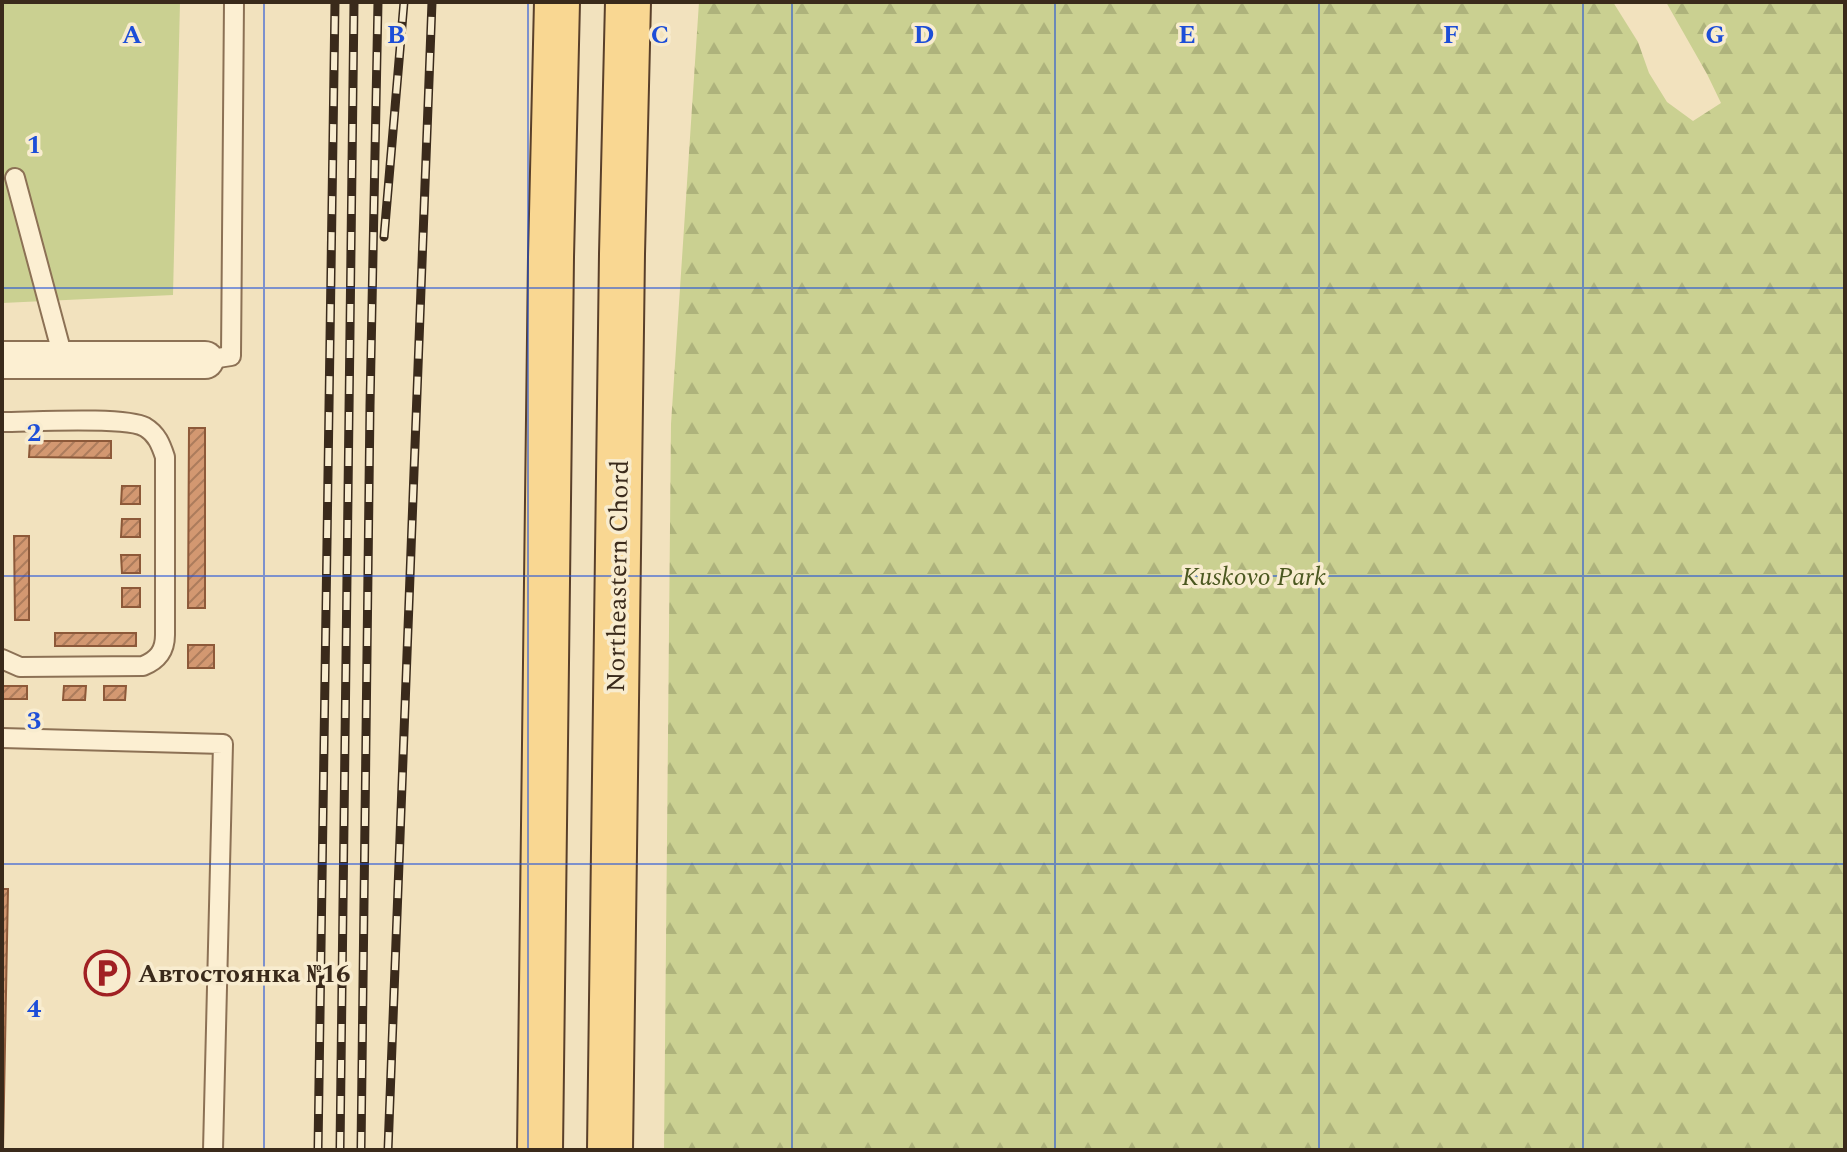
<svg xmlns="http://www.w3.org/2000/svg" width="1847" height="1152" font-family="Spectral,serif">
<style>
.green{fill:#cad091}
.forest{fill:url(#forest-firs)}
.building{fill:url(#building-hatch);stroke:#8d5939;stroke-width:2}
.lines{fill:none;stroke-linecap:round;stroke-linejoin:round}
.lane-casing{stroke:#8c7155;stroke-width:22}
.street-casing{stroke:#8c7155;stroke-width:40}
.primary-casing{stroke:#593f2a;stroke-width:48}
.lane{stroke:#fcefd2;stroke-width:18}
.street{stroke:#fcefd2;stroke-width:36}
.primary{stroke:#f9d792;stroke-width:44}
.rail-casing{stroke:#3a2a1b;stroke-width:9}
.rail{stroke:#f8eccf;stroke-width:6;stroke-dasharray:18;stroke-linecap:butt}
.grid{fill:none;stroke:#1d4ed8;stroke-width:2;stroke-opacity:0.55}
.labels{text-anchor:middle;stroke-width:7;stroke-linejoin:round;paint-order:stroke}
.street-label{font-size:26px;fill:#3a2a1b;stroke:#f8eccf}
.park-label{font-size:26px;font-style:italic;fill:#4b5820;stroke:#f8eccf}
.poi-label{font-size:26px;font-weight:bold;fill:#3a2a1b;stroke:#f8eccf;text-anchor:start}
.grid-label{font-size:26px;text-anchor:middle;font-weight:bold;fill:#1d4ed8;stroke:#f8eccf;stroke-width:7;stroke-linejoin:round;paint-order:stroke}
</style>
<defs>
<pattern id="forest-firs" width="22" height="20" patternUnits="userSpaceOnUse" patternTransform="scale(2)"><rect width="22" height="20" fill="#cad091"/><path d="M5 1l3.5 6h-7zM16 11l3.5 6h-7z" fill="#aeb37c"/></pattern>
<pattern id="building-hatch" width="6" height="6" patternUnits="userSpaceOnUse" patternTransform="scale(2)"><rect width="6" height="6" fill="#d39871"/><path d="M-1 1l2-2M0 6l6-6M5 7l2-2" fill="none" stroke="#ac7c5c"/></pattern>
</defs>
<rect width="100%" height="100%" fill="#f2e2be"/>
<!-- green -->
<path class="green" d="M2 2H180L173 295 2 303Z"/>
<!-- forest -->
<path class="forest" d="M699 2H1613L1638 42 1649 73 1667 102 1693 121 1721 103 1707 74 1666 2H1845V1150H664L671 424Z"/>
<!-- building -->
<path class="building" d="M189 428H205V608H188Z
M30 441H111V458L29 457Z
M122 486H140V504H121Z
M122 519H140V537H121Z
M14 536H29V620H15Z
M121 555H140V573H122Z
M122 588H140V607H122Z
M55 633H136V646H55Z
M188 645H214V668H188Z
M3 686H27V699H3Z
M64 686H86L85 700H63Z
M104 686H126L125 700H104Z
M2 889H8L3 1150H2Z"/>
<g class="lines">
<!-- lane casing -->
<g class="lane-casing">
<path id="lane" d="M15 178 64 361
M205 360 231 356 234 2
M2 422C30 422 125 416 145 427 157 434 161 445 165 457V635C165 651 158 660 143 666L20 667 2 659
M2 738 223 744 213 1150"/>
</g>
<!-- street casing -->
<g class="street-casing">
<path id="street" d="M2 360H205"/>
</g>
<!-- primary casing -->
<g class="primary-casing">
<path id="primary" d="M540 1150 551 257 557 2
M610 1150 622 254 628 2"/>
</g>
<!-- lane -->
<use href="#lane" class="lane"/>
<!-- street -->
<use href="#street" class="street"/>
<!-- primary -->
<use href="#primary" class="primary"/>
<!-- rail casing -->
<g class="rail-casing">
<path id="rail" d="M384 237 404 2
M318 1150 335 2
M340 1150 354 2
M361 1150 370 406 378 2
M388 1150 432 2"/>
</g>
<!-- rail -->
<use href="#rail" class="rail"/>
</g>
<!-- grid -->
<path class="grid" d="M264 2V1150M528 2V1150M792 2V1150M1055 2V1150M1319 2V1150M1583 2V1150M2 288H1845M2 576H1845M2 864H1845"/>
<!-- icons -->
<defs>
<g id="parking-ring" transform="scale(2.3)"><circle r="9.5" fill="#f8eccf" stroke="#a02023" stroke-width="1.5"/><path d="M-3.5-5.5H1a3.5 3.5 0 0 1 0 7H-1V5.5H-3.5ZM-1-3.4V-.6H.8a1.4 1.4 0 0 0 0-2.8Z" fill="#a02023"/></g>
</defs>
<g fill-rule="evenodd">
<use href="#parking-ring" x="107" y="973"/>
</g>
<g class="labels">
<!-- street labels -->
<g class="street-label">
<text transform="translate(617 576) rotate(-89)" y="9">Northeastern Chord</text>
</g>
<!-- park labels -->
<g class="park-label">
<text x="1254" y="585">Kuskovo Park</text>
</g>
<!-- poi labels -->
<g class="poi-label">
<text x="138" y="982">Автостоянка №16</text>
</g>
</g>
<g class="grid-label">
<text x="132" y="43">A</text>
<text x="396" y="43">B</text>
<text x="660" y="43">C</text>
<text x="924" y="43">D</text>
<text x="1187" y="43">E</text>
<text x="1451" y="43">F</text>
<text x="1715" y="43">G</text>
<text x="34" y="153">1</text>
<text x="34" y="441">2</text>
<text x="34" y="729">3</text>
<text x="34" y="1017">4</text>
</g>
<!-- border -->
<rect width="1847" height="1152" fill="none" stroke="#3a2a1b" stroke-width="8"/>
</svg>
